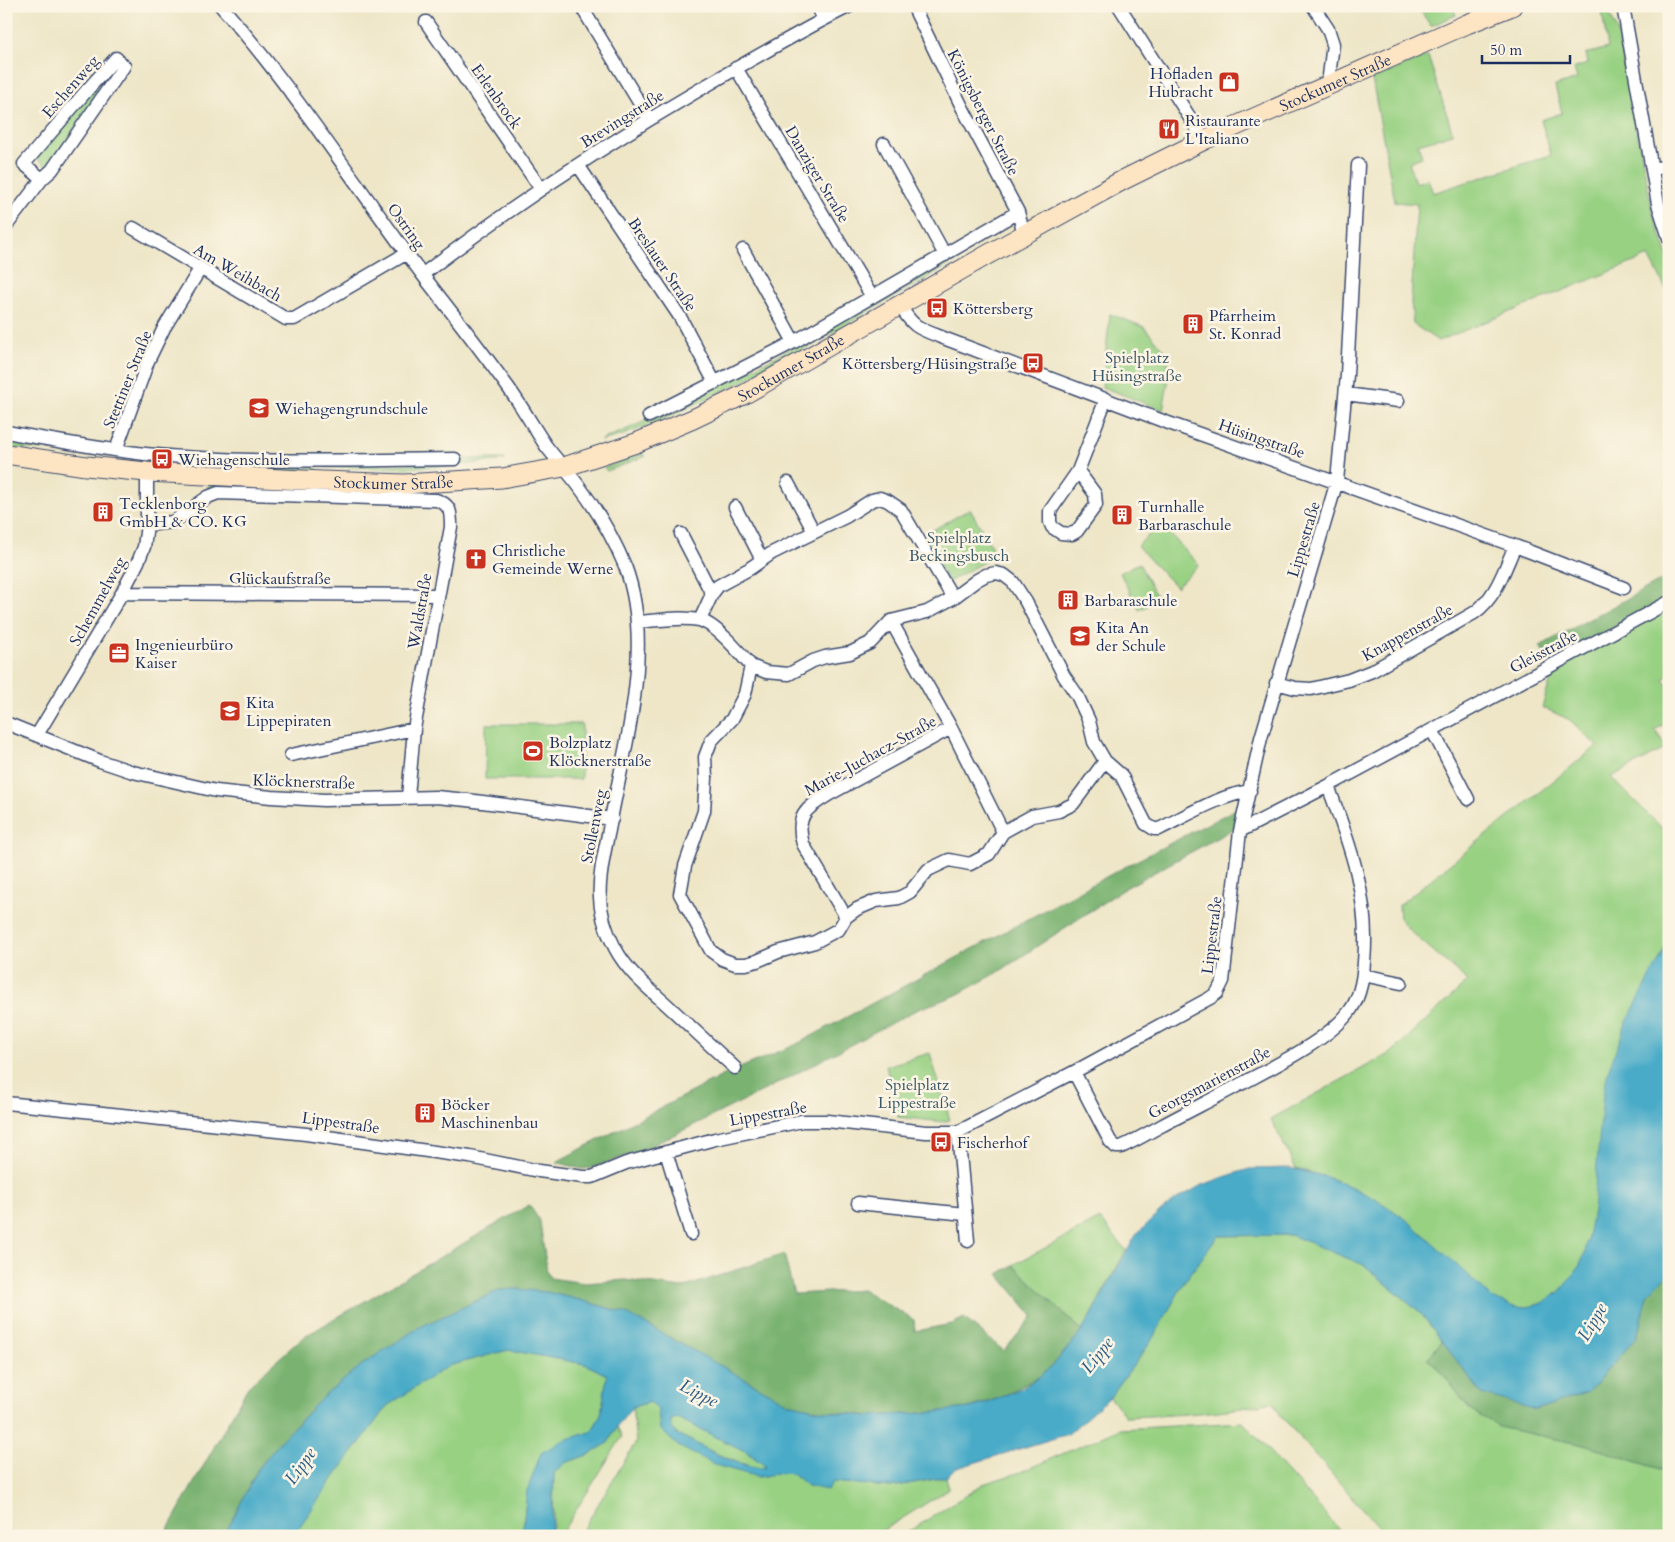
<svg xmlns="http://www.w3.org/2000/svg" width="1675" height="1542" font-family="Cardo,serif">
<style>
.green{fill:#99d183;stroke:#5a8070}
.forest{fill:#7ab371;stroke:#4a7168}
.water{fill:#48abc8;stroke:#326d93;fill-rule:evenodd}
.lines{fill:none;stroke-linecap:round;stroke-linejoin:round}
.street-casing{stroke:#3b4a6e;stroke-width:15}
.secondary-casing{stroke:#3b4a6e;stroke-width:21}
.street{stroke:#fff;stroke-width:12}
.secondary{stroke:#fde5c4;stroke-width:19}
.labels{text-anchor:middle;stroke-width:5;stroke-linejoin:round;paint-order:stroke}
.poi-label{font-size:16px;fill:#1b2f5e;stroke:#fcf5e5;text-anchor:start}
.street-label{font-size:16px;fill:#1b2f5e;stroke:#fcf5e5}
.park-label{font-size:16px;fill:#3a5867;stroke:#fcf5e5}
.water-label{font-size:18px;font-style:italic;fill:#2b5a83;stroke:#fcf5e5}
</style>
<rect width="100%" height="100%" fill="#fcf5e5"/>
<filter id="ink" filterUnits="userSpaceOnUse"><feTurbulence type="fractalNoise" baseFrequency=".02" numOctaves="2"/><feDisplacementMap in="SourceGraphic" scale="10" xChannelSelector="R" yChannelSelector="G"/><feConvolveMatrix kernelMatrix="1 2 1 2 8 2 1 2 1" color-interpolation-filters="sRGB"/></filter>
<filter id="wash" filterUnits="userSpaceOnUse"><feTurbulence type="fractalNoise" baseFrequency=".0096" numOctaves="4" result="noise"/><feDisplacementMap in="SourceGraphic" scale="20" xChannelSelector="R" yChannelSelector="G"/><feGaussianBlur stdDeviation="1.12" result="paint"/><feColorMatrix in="noise" values="0 0 0 0 0 0 0 0 0 0 0 0 0 0 0 0 0 1.4 0 .05"/><feComposite in="paint" operator="in"/></filter>
<g filter="url(#wash)">
<rect width="100%" height="100%" fill="#eee6c7"/>
<!-- green -->
<path class="green" d="M1417 6H1452L1456 15 1431 26Z
M1601 6H1606L1617 30 1653 213 1669 259V295L1649 256 1438 341 1413 324 1411 302 1417 204 1395 202 1372 79 1428 56 1453 134 1418 144 1422 157 1409 162 1415 183 1428 179 1433 193 1551 155 1541 120 1562 113 1555 86 1577 79 1574 68 1588 64 1586 54 1608 48Z
M94 87 99 90 49 168 34 156Z
M956 255 957 258 952 263C866 313 780 366 689 407 661 420 632 434 601 441V440C725 390 839 321 956 255Z
M1110 314 1144 327 1168 354V383L1163 410 1102 387Z
M6 441 42 447V449H21L6 447Z
M641 454 646 456 607 471 604 468Z
M459 459H505V460L459 465Z
M236 462H244L249 467 317 468V475L277 473 235 467Z
M327 464H452V466C410 469 368 468 326 467Z
M228 484 316 488V492L209 490 207 486Z
M970 509 996 555 948 582 922 536Z
M1161 524 1199 565 1176 587 1137 546Z
M1139 563 1158 600 1139 610 1120 573Z
M1669 609V675L1663 679 1669 688V721L1655 730 1667 748 1611 777 1669 835V942L1666 945 1656 968C1637 1043 1617 1119 1597 1194 1591 1217 1591 1246 1579 1267 1559 1299 1528 1321 1491 1298 1473 1286 1450 1259 1434 1244 1397 1208 1348 1179 1296 1169L1271 1119 1392 1052 1468 981 1411 932 1400 919 1399 905 1597 746 1570 720 1542 707 1554 670Z
M486 724H582L581 779H485Z
M930 1053 950 1120 943 1122 898 1117 886 1066Z
M1100 1219 1126 1250 1082 1331 1013 1265Z
M1291 1235 1364 1265 1420 1312 1442 1341 1427 1359 1437 1366 1472 1411 1503 1428 1585 1445 1669 1472V1536H1386L1281 1416 1273 1402C1225 1413 1176 1415 1126 1417L1110 1397 1150 1343 1185 1281 1218 1236Z
M508 1350 585 1364 607 1375 601 1415 591 1432 564 1440 527 1491 522 1536H293L335 1476 387 1406 448 1366Z
M650 1402 658 1410 660 1429 678 1446 758 1477 781 1473 793 1474 808 1486 833 1482 891 1487 946 1477 949 1489 874 1536H579L636 1442 632 1407Z
M677 1418 747 1452 765 1466 764 1468C733 1465 705 1447 677 1434 673 1429 670 1427 671 1420Z
M1243 1422 1345 1536H902L983 1484 1018 1473 1120 1429Z
M617 1427 622 1437 561 1534 553 1528 554 1473 565 1463 590 1454 608 1443Z"/>
<!-- forest -->
<path class="forest" d="M1669 576V597L1550 663 1540 646Z
M1236 809 1235 828 1122 890 997 973 975 985 957 995 916 1010 771 1087 641 1151 591 1168 582 1169 556 1162 728 1073 795 1045 1119 870Z
M529 1205 540 1221 547 1272 550 1278 585 1283 625 1280 682 1288 784 1254 794 1294 863 1290 914 1320 915 1331 952 1324 964 1318 1004 1351 1033 1316 998 1274 1013 1265 1082 1331 1054 1364 1039 1377 1001 1397 970 1408 925 1413 869 1416 823 1411 788 1403 625 1313 580 1300 546 1292 517 1289 500 1290 418 1328 363 1364 322 1398 283 1438 258 1469 224 1536H164L249 1385 302 1338Z
M1669 1273V1472L1585 1445 1503 1428 1471 1411 1437 1366 1427 1359 1442 1341 1482 1394 1637 1337 1647 1295Z"/>
<!-- water -->
<path class="water" d="M1669 942V1273L1647 1295 1637 1337 1588 1392 1536 1410 1482 1394 1420 1312 1364 1265 1291 1235 1218 1236 1185 1281 1150 1343 1110 1397 1068 1434 957 1468 946 1477 891 1487 833 1482 827 1490 808 1486 793 1474 781 1473 758 1477 715 1465 678 1446 660 1429 658 1410 650 1402 632 1407 617 1427 608 1443 590 1454 565 1463 554 1473 551 1536H522L527 1491 541 1453 564 1440 591 1432 601 1415 607 1375 585 1364 508 1350 448 1366 387 1406 335 1476 293 1536H224L258 1469 283 1438 322 1398 363 1364 418 1328 500 1290 517 1289 546 1292 580 1300 625 1313 788 1403 823 1411 869 1416 925 1413 970 1408 987 1403 1024 1387 1039 1377 1054 1364 1082 1331 1136 1235 1160 1212 1177 1199 1200 1186 1224 1177 1249 1169 1290 1168 1326 1177 1349 1186 1370 1196 1403 1217 1431 1241 1492 1298 1514 1307 1523 1308 1540 1304 1560 1292 1580 1265 1585 1253 1593 1210 1603 1094 1608 1071 1626 1023ZM677 1418 747 1452 765 1466 764 1468C734 1467 704 1447 677 1434 673 1430 670 1426 671 1420Z"/>
</g>
<g filter="url(#ink)">
<g class="lines">
<!-- street casing -->
<g class="street-casing">
<path id="street" d="M221 6C296 91 357 188 425 278 452 313 479 347 505 383 520 403 532 425 546 446 556 459 568 472 578 485 597 510 613 537 625 566 654 643 627 737 612 814 603 866 588 898 615 948 627 971 647 987 666 1004 689 1025 712 1047 735 1068
M581 6 649 119
M817 6 824 19
M913 6 962 107 1018 212 1024 234
M1119 6 1204 140
M1313 6 1328 29 1333 44 1328 84
M1623 6 1658 204 1669 238
M426 22 541 189
M736 68 872 297
M884 144 945 255
M578 165 680 317 715 383
M1652 169 1669 166
M6 226 42 179 52 170 124 66 116 58 88 89 24 164 42 179
M133 228 286 319H294L301 315 407 253
M743 250 794 342
M423 274C512 206 606 144 704 87 752 59 800 31 850 6
M900 305C913 329 921 329 946 339L1163 421 1515 546 1624 588
M1346 394 1398 401
M649 416 794 342 1018 212
M6 432C52 440 98 449 145 454 248 464 352 460 455 459
M116 450 148 361 164 328 200 269
M1078 471 1095 494 1096 505 1077 531 1072 534 1061 533 1052 527 1050 522V511L1078 471 1106 399
M788 483 814 532
M735 507 762 560
M147 525 173 522 208 497 218 493 436 500C451 504 451 513 451 527L414 729 408 797
M681 534 712 594
M122 593 438 595
M700 620 712 594 718 586 749 569 772 553 847 516 872 500 880 498 888 501 901 510 953 598
M891 621 951 728 1003 832
M637 622C657 621 680 616 699 620 716 624 740 653 751 666
M1276 683 1295 688 1311 689 1349 680 1372 671 1474 613C1496 598 1504 570 1515 546
M6 723 100 761 133 772 216 791 271 797 324 800 436 797 467 800 612 819
M1432 730 1468 799
M37 735 122 593 138 562 144 547 147 525V472
M291 755 414 729
M1105 761 1094 742 1089 721 1077 695 1064 676 1026 602 1013 582 1004 575 996 573 986 575 977 580 953 598 927 612 891 621 870 643 850 653 825 657 813 661 789 674 766 672 751 666 745 694 732 719 711 741 705 757 706 778 704 811 685 866 680 894 711 951 722 959 735 964H746L757 961 778 952 815 942 839 929 846 917 857 909 876 901 899 898 910 892 928 870 949 860 970 864 989 854 1003 832 1032 816 1059 811 1073 804 1105 761 1121 775 1146 824 1154 829H1159C1188 815 1218 796 1250 791
M1240 831 1328 786 1669 602
M846 917 803 844C795 816 806 808 828 795L951 728
M1363 975 1401 983
M1074 1072 1110 1141 1116 1147H1121C1135 1141 1148 1133 1161 1126 1187 1112 1213 1099 1239 1085 1271 1068 1327 1041 1349 1012 1360 998 1363 980 1364 962 1370 899 1350 844 1328 786
M6 1103 306 1134 470 1157 539 1171 583 1177H592L626 1163 715 1139 802 1121H827L926 1132H958L1074 1072 1210 998 1217 993 1223 981 1240 831 1261 738 1337 481 1347 375 1358 165
M958 1132 968 1241
M666 1152 691 1234
M858 1203 965 1214"/>
</g>
<!-- secondary casing -->
<g class="secondary-casing">
<g id="secondary">
<path id="s1" d="M6 454 86 466 147 472 323 481 404 484 502 478 564 467 636 443 693 419 745 394 987 255 1125 179 1204 140 1467 24 1512 6"/>
</g>
</g>
<!-- street -->
<use href="#street" class="street"/>
<!-- secondary -->
<use href="#secondary" class="secondary"/>
</g>
</g>
<!-- icons -->
<defs>
<g id="shop-square" transform="scale(1.125)"><rect x="-9" y="-9" width="18" height="18" rx="4" fill="#c8321e" stroke="#fcf5e5"/><path d="M-5-2.5h2.3a2.7 3.5 0 0 1 5.4 0H5L5.5 6h-11ZM-1.5-2.5h3a1.5 2.3 0 0 0-3 0Z" fill="#fff"/></g>
<g id="restaurant-square" transform="scale(1.125)"><rect x="-9" y="-9" width="18" height="18" rx="4" fill="#c8321e" stroke="#fcf5e5"/><path d="M-5-6h1v4h1v-4h1v4h1v-4h1v5L-1.5 .5V6h-2V.5L-5-1ZM5-6V6H3V1.5H1.5Q1.5-4 5-6Z" fill="#fff"/></g>
<g id="bus-square" transform="scale(1.125)"><rect x="-9" y="-9" width="18" height="18" rx="4" fill="#c8321e" stroke="#fcf5e5"/><path d="M-5-6H5V4H4V6H2V4H-2V6H-4V4H-5ZM-3.5-4V0h7V-4ZM-3.5 1.2v1.5H-2V1.2ZM2 1.2v1.5H3.5V1.2Z" fill="#fff"/></g>
<g id="building-square" transform="scale(1.125)"><rect x="-9" y="-9" width="18" height="18" rx="4" fill="#c8321e" stroke="#fcf5e5"/><path d="M-4-6H4V6H1V3H-1V6H-4ZM-2.5-4.3h1.7v1.8h-1.7ZM.8-4.3h1.7v1.8H.8ZM-2.5-1h1.7V.8h-1.7ZM.8-1h1.7V.8H.8Z" fill="#fff"/></g>
<g id="school-square" transform="scale(1.125)"><rect x="-9" y="-9" width="18" height="18" rx="4" fill="#c8321e" stroke="#fcf5e5"/><path d="M0-5L7-2L0 1L-7-2ZM-4 1L0 2.5L4 1V4Q0 6-4 4Z" fill="#fff"/></g>
<g id="church-square" transform="scale(1.125)"><rect x="-9" y="-9" width="18" height="18" rx="4" fill="#c8321e" stroke="#fcf5e5"/><path d="M-1.2-6h2.4v3.5h3.3v2.4h-3.3V6h-2.4V-.1h-3.3v-2.4h3.3Z" fill="#fff"/></g>
<g id="office-square" transform="scale(1.125)"><rect x="-9" y="-9" width="18" height="18" rx="4" fill="#c8321e" stroke="#fcf5e5"/><path d="M-6-3h4V-5.5h4V-3h4V5H-6ZM-1-4.5V-3h2v-1.5ZM-6 0V1H6V0Z" fill="#fff"/></g>
<g id="stadium-square" transform="scale(1.125)"><rect x="-9" y="-9" width="18" height="18" rx="4" fill="#c8321e" stroke="#fcf5e5"/><path d="M0-5a6.5 5 0 1 0 0 10a6.5 5 0 1 0 0-10ZM-3.5-1.8h7v3.6h-7Z" fill="#fff"/></g>
</defs>
<g fill-rule="evenodd">
<use href="#shop-square" x="1229" y="82"/>
<use href="#restaurant-square" x="1169" y="129"/>
<use href="#bus-square" x="937" y="308"/>
<use href="#building-square" x="1193" y="324"/>
<use href="#bus-square" x="1033" y="363"/>
<use href="#school-square" x="259" y="408"/>
<use href="#bus-square" x="162" y="459"/>
<use href="#building-square" x="103" y="512"/>
<use href="#building-square" x="1122" y="515"/>
<use href="#church-square" x="476" y="559"/>
<use href="#building-square" x="1068" y="600"/>
<use href="#school-square" x="1080" y="636"/>
<use href="#office-square" x="119" y="653"/>
<use href="#school-square" x="230" y="711"/>
<use href="#stadium-square" x="533" y="751"/>
<use href="#building-square" x="425" y="1113"/>
<use href="#bus-square" x="941" y="1142"/>
</g>
<g class="labels">
<!-- poi labels -->
<g class="poi-label">
<text x="1213" y="79" text-anchor="end">Hofladen<tspan x="1213" dy="18">Hubracht</tspan></text>
<text x="1185" y="126">Ristaurante<tspan x="1185" dy="18">L'Italiano</tspan></text>
<text x="953" y="314">Köttersberg</text>
<text x="1209" y="321">Pfarrheim<tspan x="1209" dy="18">St. Konrad</tspan></text>
<text x="1017" y="369" text-anchor="end">Köttersberg/Hüsingstraße</text>
<text x="275" y="414">Wiehagengrundschule</text>
<text x="178" y="465">Wiehagenschule</text>
<text x="119" y="509">Tecklenborg<tspan x="119" dy="18">GmbH &amp; CO. KG</tspan></text>
<text x="1138" y="512">Turnhalle<tspan x="1138" dy="18">Barbaraschule</tspan></text>
<text x="492" y="556">Christliche<tspan x="492" dy="18">Gemeinde Werne</tspan></text>
<text x="1084" y="606">Barbaraschule</text>
<text x="1096" y="633">Kita An<tspan x="1096" dy="18">der Schule</tspan></text>
<text x="135" y="650">Ingenieurbüro<tspan x="135" dy="18">Kaiser</tspan></text>
<text x="246" y="708">Kita<tspan x="246" dy="18">Lippepiraten</tspan></text>
<text x="549" y="748">Bolzplatz<tspan x="549" dy="18">Klöcknerstraße</tspan></text>
<text x="441" y="1110">Böcker<tspan x="441" dy="18">Maschinenbau</tspan></text>
<text x="957" y="1148">Fischerhof</text>
</g>
<!-- street labels -->
<g class="street-label">
<text dy="6" stroke="none"><textPath href="#s1" startOffset="1424">Stockumer Straße</textPath></text>
<text transform="translate(70 86) rotate(-49)" y="6">Eschenweg</text>
<text transform="translate(497 96) rotate(55)" y="6">Erlenbrock</text>
<text transform="translate(984 112) rotate(63)" y="6">Königsberger Straße</text>
<text transform="translate(622 118) rotate(-32)" y="6">Brevingstraße</text>
<text transform="translate(818 174) rotate(59)" y="6">Danziger Straße</text>
<text transform="translate(407 226) rotate(54)" y="6">Ostring</text>
<text transform="translate(663 264) rotate(56)" y="6">Breslauer Straße</text>
<text transform="translate(238 272) rotate(30)" y="6">Am Weihbach</text>
<text dy="6" stroke="none"><textPath href="#s1" startOffset="809">Stockumer Straße</textPath></text>
<text transform="translate(127 379) rotate(-68)" y="6">Stettiner Straße</text>
<text transform="translate(1262 438) rotate(19)" y="6">Hüsingstraße</text>
<text dy="6" stroke="none"><textPath href="#s1" startOffset="389">Stockumer Straße</textPath></text>
<text transform="translate(1303 539) rotate(-73)" y="6">Lippestraße</text>
<text x="280" y="584">Glückaufstraße</text>
<text transform="translate(97 601) rotate(-61)" y="6">Schemmelweg</text>
<text transform="translate(419 611) rotate(-80)" y="6">Waldstraße</text>
<text transform="translate(1407 632) rotate(-29)" y="6">Knappenstraße</text>
<text transform="translate(1543 651) rotate(-28)" y="6">Gleisstraße</text>
<text transform="translate(870 755) rotate(-29)" y="6">Marie-Juchacz-Straße</text>
<text transform="translate(304 781) rotate(2)" y="6">Klöcknerstraße</text>
<text transform="translate(593 826) rotate(-79)" y="6">Stollenweg</text>
<text transform="translate(1211 935) rotate(-83)" y="6">Lippestraße</text>
<text transform="translate(1209 1082) rotate(-28)" y="6">Georgsmarienstraße</text>
<text transform="translate(768 1113) rotate(-10)" y="6">Lippestraße</text>
<text transform="translate(341 1122) rotate(8)" y="6">Lippestraße</text>
</g>
<!-- park labels -->
<g class="park-label">
<text x="1137" y="363">Spielplatz<tspan x="1137" dy="18">Hüsingstraße</tspan></text>
<text x="959" y="543">Spielplatz<tspan x="959" dy="18">Beckingsbusch</tspan></text>
<text x="917" y="1090">Spielplatz<tspan x="917" dy="18">Lippestraße</tspan></text>
</g>
<!-- water labels -->
<g class="water-label">
<text transform="translate(1592 1322) rotate(-60)" y="6">Lippe</text>
<text transform="translate(1097 1355) rotate(-52)" y="6">Lippe</text>
<text transform="translate(699 1393) rotate(27)" y="6">Lippe</text>
<text transform="translate(300 1466) rotate(-55)" y="6">Lippe</text>
</g>
</g>
<!-- margin -->
<rect width="1675" height="1542" fill="none" stroke="#fcf5e5" stroke-width="25"/>
<!-- scale -->
<path d="M1482 55v8h88v-8" fill="none" stroke="#1b2f5e" stroke-width="2.5"/>
<text x="1490" y="55" font-size="15" fill="#1b2f5e" stroke="#fcf5e5" stroke-width="4" paint-order="stroke">50 m</text>
</svg>
